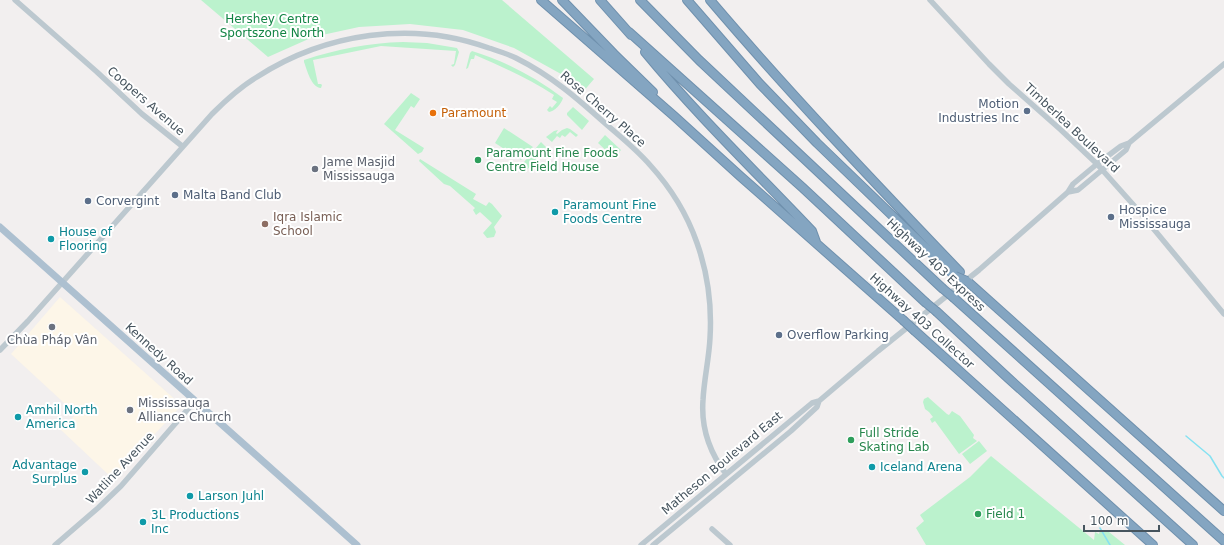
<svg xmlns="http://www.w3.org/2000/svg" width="1224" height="545" font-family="'DejaVu Sans',sans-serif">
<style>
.commercial{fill:#fdf6e8}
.green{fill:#bbf2cd}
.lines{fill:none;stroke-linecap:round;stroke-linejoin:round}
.stream{stroke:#86e1f1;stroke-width:1.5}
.highway-casing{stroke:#6f90ad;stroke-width:10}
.minor{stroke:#bcc8cf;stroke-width:5.5}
.major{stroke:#adc0d0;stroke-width:7}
.highway{stroke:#84a5c1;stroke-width:8}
.highway-bridge-casing{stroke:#6f90ad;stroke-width:10;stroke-linecap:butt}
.highway-bridge{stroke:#84a5c1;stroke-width:8}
.service-dot{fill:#5c6f8a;stroke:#fff;stroke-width:1.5}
.food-dot{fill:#e8710a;stroke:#fff;stroke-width:1.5}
.leisure-dot{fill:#2e9e5b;stroke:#fff;stroke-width:1.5}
.worship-dot{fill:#6b7280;stroke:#fff;stroke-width:1.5}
.culture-dot{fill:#0f9aa8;stroke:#fff;stroke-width:1.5}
.education-dot{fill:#8d6e63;stroke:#fff;stroke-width:1.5}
.labels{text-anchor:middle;stroke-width:4;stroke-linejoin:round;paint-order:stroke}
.park-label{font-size:12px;fill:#128444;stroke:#fff}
.street-label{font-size:12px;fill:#46545e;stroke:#fff}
.service-label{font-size:12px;fill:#4e5e75;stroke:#fff;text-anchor:start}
.food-label{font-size:12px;fill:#c56008;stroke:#fff;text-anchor:start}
.leisure-label{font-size:12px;fill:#27864d;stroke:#fff;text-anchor:start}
.worship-label{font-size:12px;fill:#5b616d;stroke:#fff;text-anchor:start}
.culture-label{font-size:12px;fill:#0d838f;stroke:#fff;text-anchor:start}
.education-label{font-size:12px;fill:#785e54;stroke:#fff;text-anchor:start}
</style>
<rect width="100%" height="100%" fill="#f2efef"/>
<!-- commercial -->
<path class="commercial" d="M60 297 179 403 180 407 113 479 61 430 76 414 11 354Z"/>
<!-- green -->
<path class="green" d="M201 0H502L594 79 582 93 561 74 514 48 463 30 410 24 359 27 313 37 268 57Z
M403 42 427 43 457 48 459 52 455 65 453 67 451 65 454 64 456 51 381 46 313 60 318 84H321L322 85 321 88C311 87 307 70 304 62V60C338 49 368 43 403 42Z
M472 51C505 61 535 77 563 98 562 103 554 112 549 112L547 110 550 106 552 108 557 102 552 99 554 95C529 79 503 67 475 55L474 59H471L468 68 466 69 470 53Z
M411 93 420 99 414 108 411 106 395 130 424 148 422 152 418 154 384 124Z
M573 107 589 121 582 130 567 115V113Z
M504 128 533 147 521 160 495 143Z
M567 128 570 129 578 135 576 137 570 132 565 137 562 135 560 138 557 136 552 142 546 137 554 131 558 130 556 133 557 134 562 130Z
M605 135 621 150 616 156 613 157 598 143Z
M541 142 547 148 524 173 519 168Z
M420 159 476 194 473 199 486 206 489 202 492 204 502 216 494 227 496 232 494 237 487 238 483 233 492 223 480 212 476 215 473 210 475 208 450 186 444 184 419 161Z
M928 397 929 398 947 414 949 415 952 411 960 416 974 435 973 438 977 441 959 454 935 421 932 423 930 419 933 417 929 412 925 409 923 402 924 399Z
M979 441 987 451 970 464 962 454Z
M991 456 1094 540 1095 532 1099 534 1100 530 1109 532 1125 545H926L916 528 924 521 920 515 970 477Z"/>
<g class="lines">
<!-- stream -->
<path class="stream" d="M1186 436 1210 456 1222 476 1224 478
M1100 528 1110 545"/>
<!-- highway casing -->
<g class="highway-casing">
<path id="highway" d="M541 0 674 116 740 176 903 320
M562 0 614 54 653 92
M600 0 631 35
M640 0 699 60 942 288
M687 0 760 84 817 143 955 276
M710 0C790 94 875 183 960 272
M629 32 803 188 925 302
M645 52C697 115 756 172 812 231L816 242
M967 281 1224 511
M954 298 1224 541
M937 312 1007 377 1193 545
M915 331 1153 545"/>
</g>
<!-- minor -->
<path class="minor" d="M15 0 97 72 142 114 182 146
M930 0 989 64 1009 84 1026 99 1061 130 1097 164 1138 210 1224 314
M1068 192 1078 190 1126 150 1129 143 1224 64
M0 350 28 321 212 114C226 100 240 87 257 77 325 33 412 20 489 48 498 51 508 54 516 58 552 76 578 99 607 125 622 138 637 150 650 165 670 187 687 214 697 243 708 274 712 305 710 338 709 359 704 379 703 400 701 427 710 453 726 474
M712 529 730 545
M55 545 98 508 121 486 195 401
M641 545 812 403 819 401 878 351 979 270 1068 192 1073 184 1097 164 1121 146 1129 143
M653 545 791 431 817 407 819 401"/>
<!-- major -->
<path class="major" d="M0 227 357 545"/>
<!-- highway -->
<use href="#highway" class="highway"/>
<!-- highway-bridge casing -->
<g class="highway-bridge-casing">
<path id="highway-bridge" d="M955 276 967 281
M942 288 954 298
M925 302 937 312
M903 320 915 331"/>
</g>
<!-- highway-bridge -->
<use href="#highway-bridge" class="highway-bridge"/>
</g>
<!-- markers -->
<g class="service-dot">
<circle cx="1027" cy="111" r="4"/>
<circle cx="175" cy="195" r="4"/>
<circle cx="88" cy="201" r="4"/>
<circle cx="1111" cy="217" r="4"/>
<circle cx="779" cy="335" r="4"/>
</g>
<circle class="food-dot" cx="433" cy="113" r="4"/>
<g class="leisure-dot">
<circle cx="478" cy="160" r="4"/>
<circle cx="851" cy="440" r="4"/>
<circle cx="978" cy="514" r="4"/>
</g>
<g class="worship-dot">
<circle cx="315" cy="169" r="4"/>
<circle cx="52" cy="327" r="4"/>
<circle cx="130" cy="410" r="4"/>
</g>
<g class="culture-dot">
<circle cx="555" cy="212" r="4"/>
<circle cx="51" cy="239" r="4"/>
<circle cx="18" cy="417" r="4"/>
<circle cx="872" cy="467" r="4"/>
<circle cx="85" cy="472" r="4"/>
<circle cx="190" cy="496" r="4"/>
<circle cx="143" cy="522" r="4"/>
</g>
<circle class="education-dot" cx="265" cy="224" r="4"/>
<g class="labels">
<!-- park labels -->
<g class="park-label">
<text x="272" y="23">Hershey Centre<tspan x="272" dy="14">Sportszone North</tspan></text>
</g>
<!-- street labels -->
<g class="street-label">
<text transform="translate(146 101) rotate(41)" y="4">Coopers Avenue</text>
<text transform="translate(603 109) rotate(41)" y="4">Rose Cherry Place</text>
<text transform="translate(1072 128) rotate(43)" y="4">Timberlea Boulevard</text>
<text transform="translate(936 265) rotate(43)" y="4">Highway 403 Express</text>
<text transform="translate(922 321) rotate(42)" y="4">Highway 403 Collector</text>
<text transform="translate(159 354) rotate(42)" y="4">Kennedy Road</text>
<text transform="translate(722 463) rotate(-40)" y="4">Matheson Boulevard East</text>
<text transform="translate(120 468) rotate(-47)" y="4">Watline Avenue</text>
</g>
<!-- service labels -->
<g class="service-label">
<text x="1019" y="108" text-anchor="end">Motion<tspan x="1019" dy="14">Industries Inc</tspan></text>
<text x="183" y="199">Malta Band Club</text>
<text x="96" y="205">Corvergint</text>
<text x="1119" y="214">Hospice<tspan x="1119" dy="14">Mississauga</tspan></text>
<text x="787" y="339">Overflow Parking</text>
</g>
<!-- food labels -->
<g class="food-label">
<text x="441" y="117">Paramount</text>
</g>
<!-- leisure labels -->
<g class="leisure-label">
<text x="486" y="157">Paramount Fine Foods<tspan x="486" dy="14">Centre Field House</tspan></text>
<text x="859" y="437">Full Stride<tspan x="859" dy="14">Skating Lab</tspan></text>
<text x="986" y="518">Field 1</text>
</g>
<!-- worship labels -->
<g class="worship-label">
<text x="323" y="166">Jame Masjid<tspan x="323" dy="14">Mississauga</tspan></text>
<text x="52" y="344" text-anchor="middle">Chùa Pháp Vân</text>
<text x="138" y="407">Mississauga<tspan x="138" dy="14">Alliance Church</tspan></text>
</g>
<!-- culture labels -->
<g class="culture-label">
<text x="563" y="209">Paramount Fine<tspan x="563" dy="14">Foods Centre</tspan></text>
<text x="59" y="236">House of<tspan x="59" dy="14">Flooring</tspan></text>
<text x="26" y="414">Amhil North<tspan x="26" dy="14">America</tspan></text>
<text x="77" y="469" text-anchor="end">Advantage<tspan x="77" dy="14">Surplus</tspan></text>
<text x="880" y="471">Iceland Arena</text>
<text x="198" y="500">Larson Juhl</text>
<text x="151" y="519">3L Productions<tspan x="151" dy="14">Inc</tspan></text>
</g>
<!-- education labels -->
<g class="education-label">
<text x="273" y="221">Iqra Islamic<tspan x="273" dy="14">School</tspan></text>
</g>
</g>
<!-- scale -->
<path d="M1084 525v6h75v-6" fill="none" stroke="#46545e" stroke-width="2"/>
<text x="1090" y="525" font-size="12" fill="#46545e" stroke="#ffffff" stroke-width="3" paint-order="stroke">100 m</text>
</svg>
